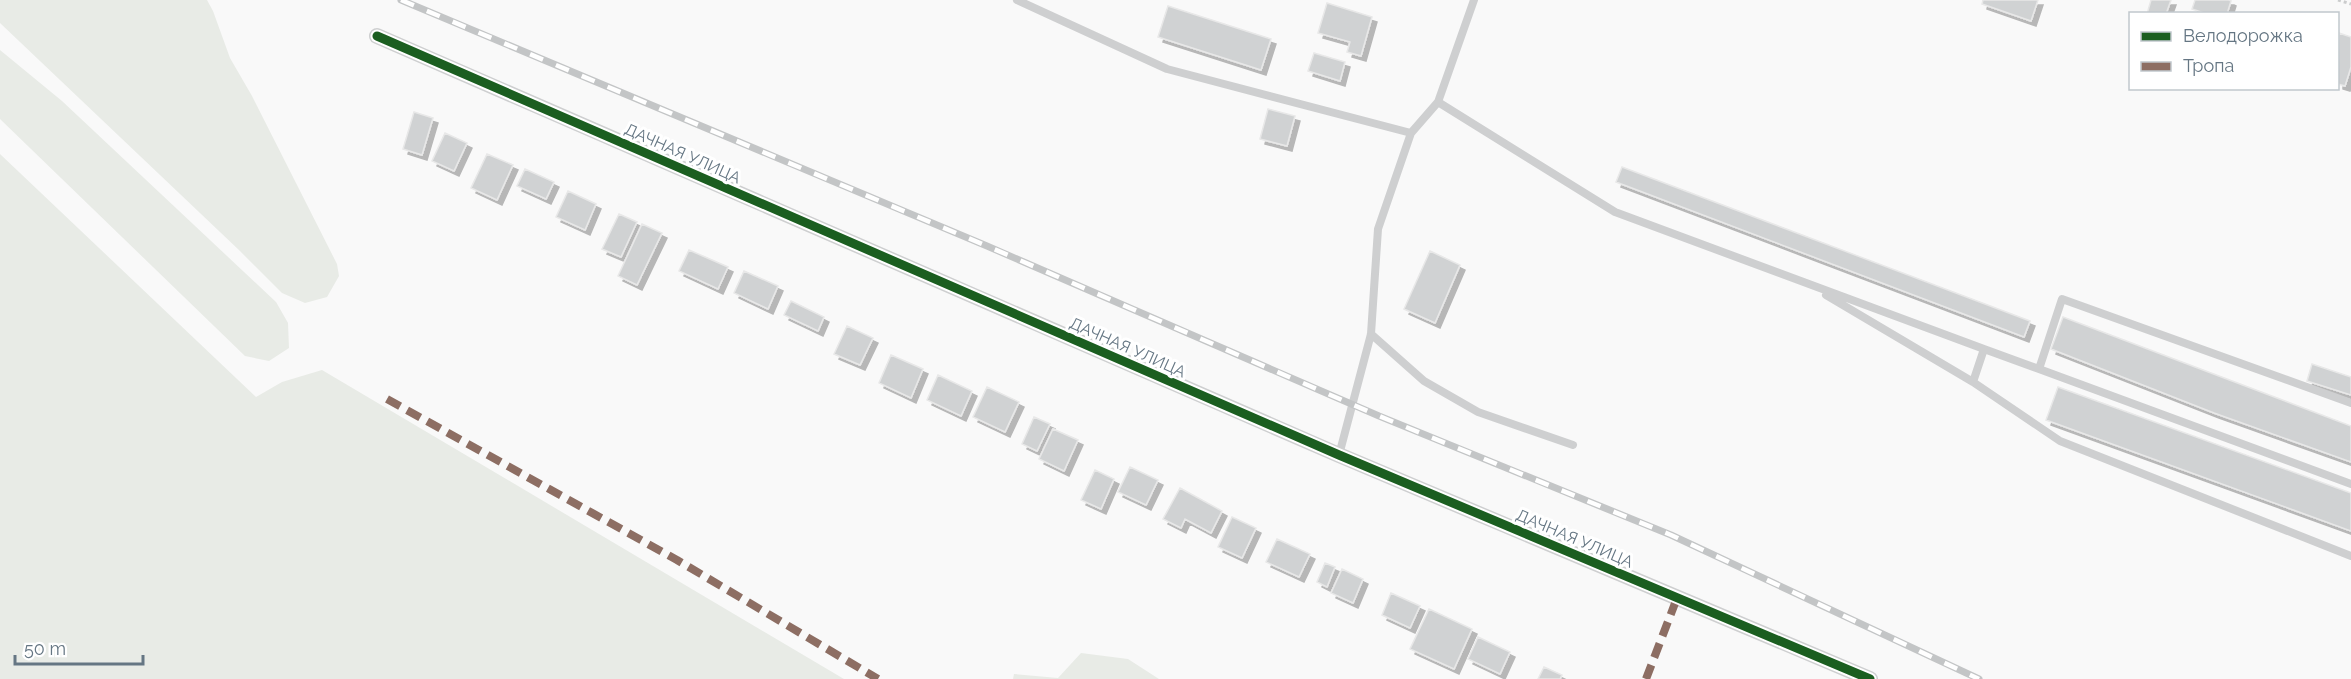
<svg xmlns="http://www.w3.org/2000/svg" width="2351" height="679" font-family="Raleway,sans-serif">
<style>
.green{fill:#e8ebe6}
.building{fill:#d0d2d3;stroke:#e8e8e8;stroke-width:1.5;filter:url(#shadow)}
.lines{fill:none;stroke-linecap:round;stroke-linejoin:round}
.path{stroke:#cbcccd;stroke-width:3;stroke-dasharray:3 3;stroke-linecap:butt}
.service{stroke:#cecfd0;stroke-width:8}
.minor{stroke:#cecfd0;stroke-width:16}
.rail-casing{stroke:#c3c5c6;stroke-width:7}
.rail{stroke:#fff;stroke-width:4.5;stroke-dasharray:14;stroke-linecap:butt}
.quiet{stroke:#8d6e63;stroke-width:8;stroke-dasharray:15 8;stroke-linecap:butt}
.cycleway-casing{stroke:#fff;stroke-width:13}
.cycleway{stroke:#1b5e20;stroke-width:9}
.labels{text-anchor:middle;stroke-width:6;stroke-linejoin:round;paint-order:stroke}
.street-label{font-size:16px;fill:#657683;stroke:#fff}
</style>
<defs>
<filter id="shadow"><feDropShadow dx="5" dy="5" stdDeviation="0" flood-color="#0004"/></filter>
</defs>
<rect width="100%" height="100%" fill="#f9f9f9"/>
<!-- green -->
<path class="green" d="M0 0H207L213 11 230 58 252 96 337 264 339 276 327 297 305 303 282 293 240 251 0 23Z
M0 50 62 101 276 302 288 323 289 348 269 361 245 356 0 119Z
M0 154 256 397 282 382 322 370 844 679H0Z
M1081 653 1128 659 1159 679H1013L1014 674 1058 678Z"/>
<!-- building -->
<path class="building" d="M1983 0H2038L2031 21 1982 4Z
M2151 0H2171L2166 14H2147Z
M2195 0H2229L2231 1 2227 14H2207L2192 9Z
M1327 3 1372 17 1361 56 1347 52 1350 42 1318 33Z
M1168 6 1271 39 1261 70 1158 37Z
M2339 33 2351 37V67L2345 86 2338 84Z
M1314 53 1345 62 1340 81 1308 71Z
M1268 109 1295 116 1287 146 1260 139Z
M414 112 433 118 422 155 403 149Z
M445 133 467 143 454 171 432 161Z
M487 154 513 165 497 200 471 188Z
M1622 167 2030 321 2024 337 1616 182Z
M525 169 554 182 546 199 517 186Z
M568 191 596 204 585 230 556 217Z
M619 214 637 222 621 257 602 249Z
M642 224 662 233 637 285 618 276Z
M689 250 728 267 718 289 679 271Z
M1430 251 1460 265 1435 323 1404 309Z
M744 271 778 286 768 309 734 293Z
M791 301 824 317 818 331 784 315Z
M2063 317 2351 426V462L2214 413 2051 349Z
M847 326 873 338 860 365 834 354Z
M891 355 923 369 911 398 879 383Z
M2312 364 2351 377V395L2307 381Z
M938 375 972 391 961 416 927 400Z
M987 387 1019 402 1005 432 973 417Z
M2058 387 2351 493V531L2046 420Z
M1034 417 1050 424 1037 451 1022 444Z
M1053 429 1078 440 1064 471 1039 459Z
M1130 467 1158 480 1146 505 1118 492Z
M1095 470 1114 479 1101 509 1081 500Z
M1180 488 1222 511 1211 533 1185 519 1181 528 1163 519Z
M1232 517 1256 528 1242 558 1218 547Z
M1277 539 1310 554 1299 577 1266 562Z
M1325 563 1335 567 1327 587 1317 582Z
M1342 569 1363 579 1353 603 1331 593Z
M1391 593 1420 606 1410 628 1382 615Z
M1429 609 1472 629 1454 669 1410 649Z
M1478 637 1510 652 1500 674 1468 659Z
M1544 667 1562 675 1560 679H1538Z"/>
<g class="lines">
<!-- path -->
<path class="path" d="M2338 0 2351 4"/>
<!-- service -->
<path class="service" d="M1017 0 1167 69 1411 133 1438 102 1474 0
M1438 102 1615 212 1984 349
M1826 295 1973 382
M1371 334 1424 381 1478 412 1573 445
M2039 369 1984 349 1973 382 2060 441 2351 556
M2351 403 2062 299 2039 369 2351 484
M1339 455 1371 334 1378 229 1411 133"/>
<!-- minor -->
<path class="minor" d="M377 36 1339 455 1870 679"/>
<!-- rail casing -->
<g class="rail-casing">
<path id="rail" d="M401 0 987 246 1379 416 1671 535 1979 679"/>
</g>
<!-- rail -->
<use href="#rail" class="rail"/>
<!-- quiet -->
<path class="quiet" d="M387 399 677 560 878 679
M1646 679 1677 598"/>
<!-- cycleway casing -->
<g class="cycleway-casing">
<path id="cycleway" d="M377 36 1339 455 1870 679"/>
</g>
<!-- cycleway -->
<use href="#cycleway" class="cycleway"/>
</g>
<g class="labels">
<!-- street labels -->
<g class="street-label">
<text transform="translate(683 153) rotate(24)" y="6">ДАЧНАЯ УЛИЦА</text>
<text transform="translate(1128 347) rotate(24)" y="6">ДАЧНАЯ УЛИЦА</text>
<text transform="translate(1575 538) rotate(23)" y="6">ДАЧНАЯ УЛИЦА</text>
</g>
</g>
<!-- legend -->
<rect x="2129" y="12" width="210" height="78" fill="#ffffff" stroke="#c1c8cd" stroke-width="1.5"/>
<rect x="2141" y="32" width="30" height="9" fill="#1b5e20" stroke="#c1c8cd" stroke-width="1.5"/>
<text x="2183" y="42" font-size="18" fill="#657683">Велодорожка</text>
<rect x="2141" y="62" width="30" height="9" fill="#8d6e63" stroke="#c1c8cd" stroke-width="1.5"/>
<text x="2183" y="72" font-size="18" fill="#657683">Тропа</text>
<!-- scale -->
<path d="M15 655v9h128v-9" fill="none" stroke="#657683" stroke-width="3"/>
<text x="24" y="655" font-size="18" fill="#657683" stroke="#ffffff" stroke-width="4.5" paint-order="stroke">50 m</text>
</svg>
